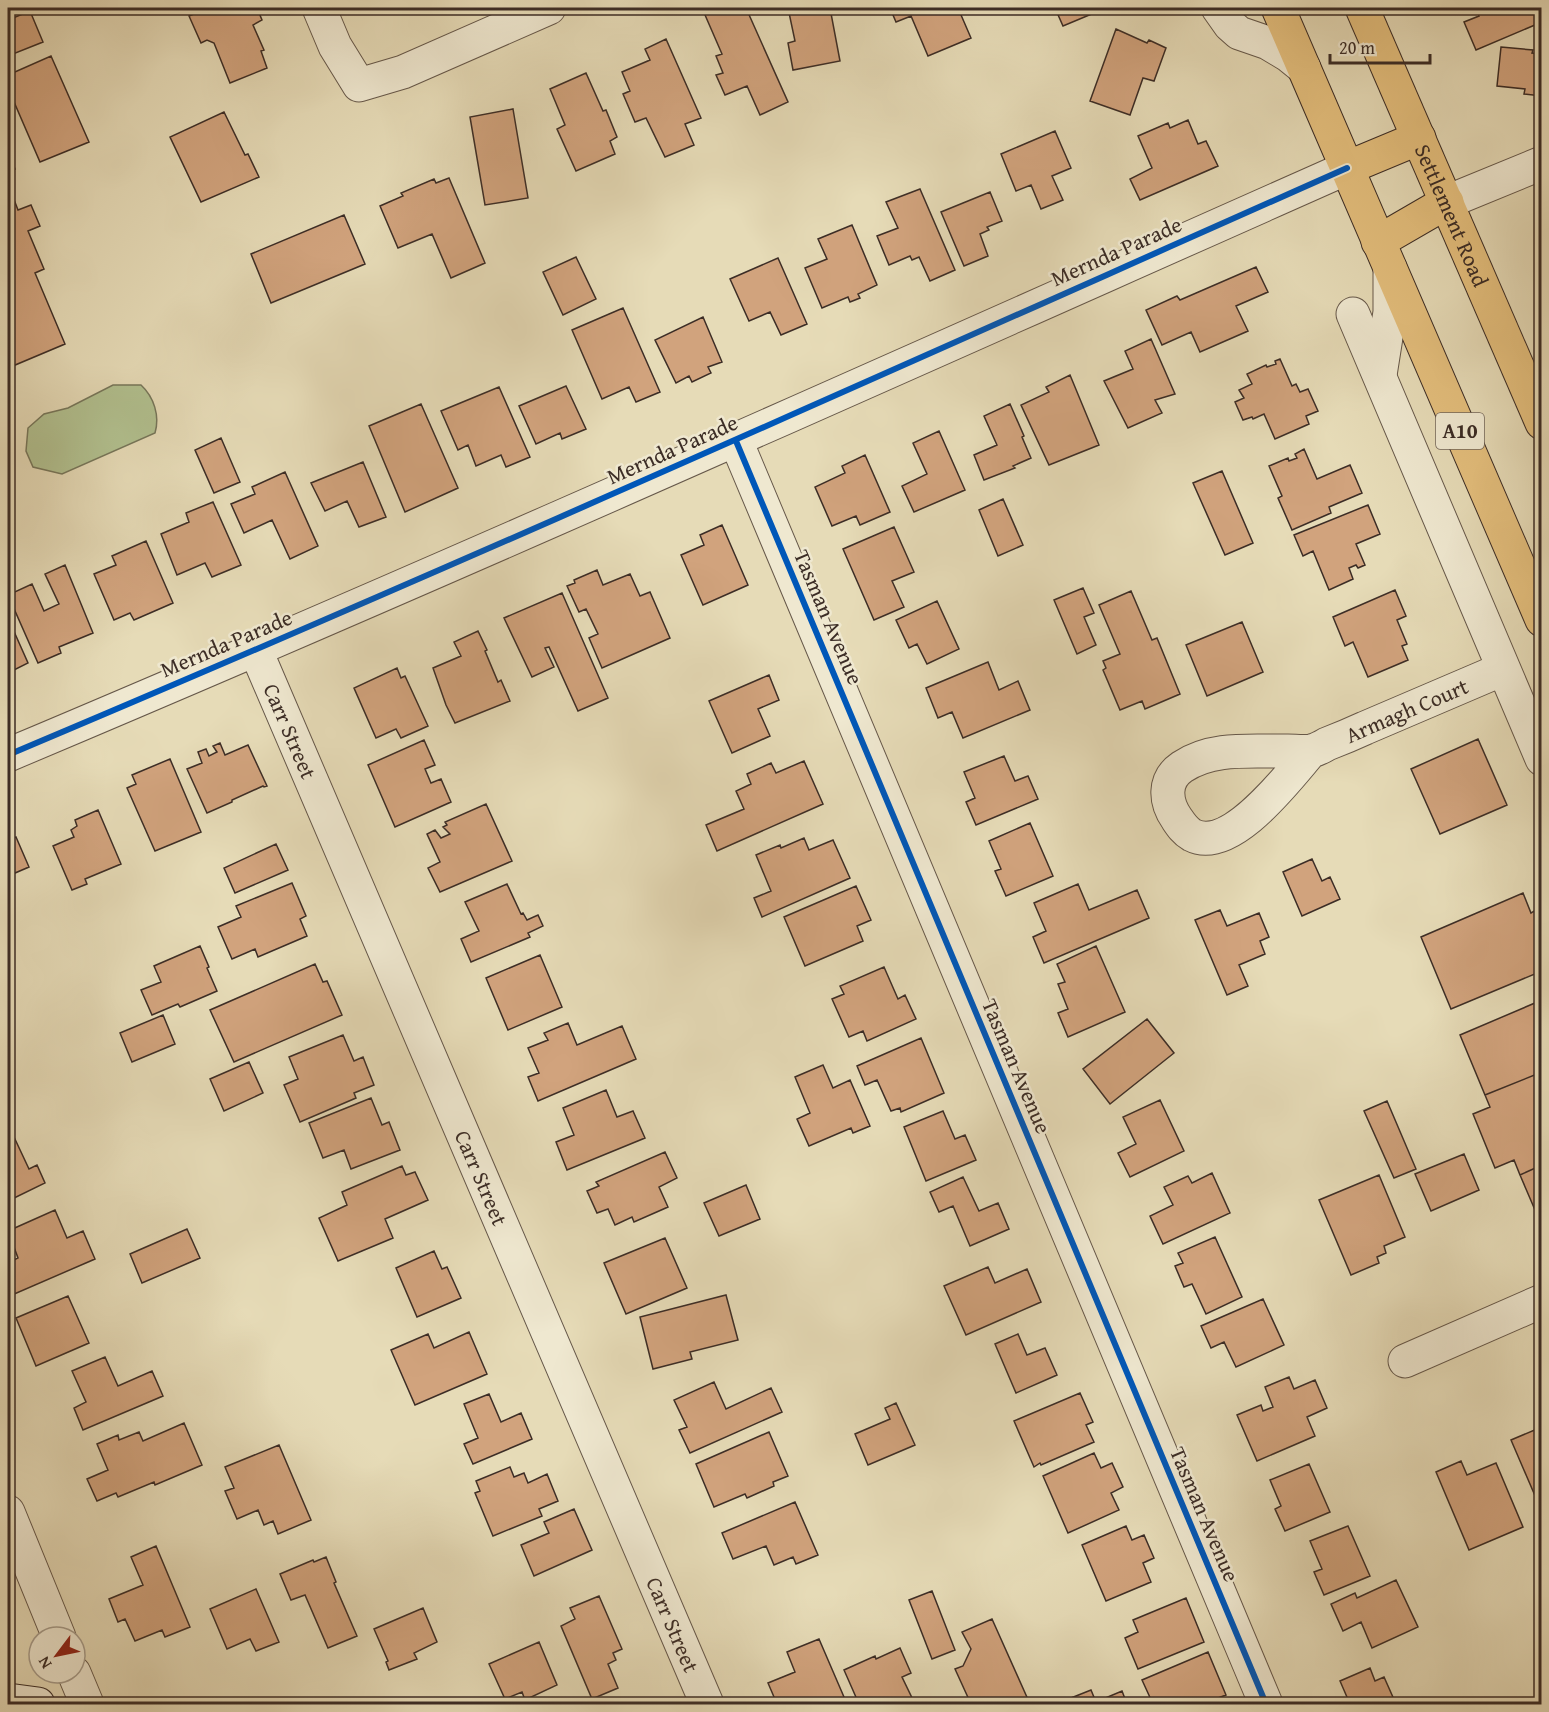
<svg xmlns="http://www.w3.org/2000/svg" width="1549" height="1712" font-family="'Gentium Book Plus',serif">
<style>
.green{fill:#b2c190;stroke:#77775b;stroke-width:1.5}
.building{fill:#d1a37d;stroke:#3c2d26;stroke-width:1.5}
.lines{fill:none;stroke-linecap:round;stroke-linejoin:round}
.street-casing{stroke:#66584a;stroke-width:35}
.secondary-casing{stroke:#3c2d26;stroke-width:35}
.highway-casing{stroke:#3c2d26;stroke-width:35}
.street{stroke:#efe8d0;stroke-width:33}
.secondary{stroke:#efe8d0;stroke-width:33}
.highway{stroke:#e3be7c;stroke-width:33}
.cycleway-casing{stroke:#efe8d0;stroke-width:10}
.cycleway{stroke:#0057b8;stroke-width:6}
.labels{text-anchor:middle;stroke-width:5;stroke-linejoin:round;paint-order:stroke}
.shield{fill:#efe8d0;stroke:#726559;stroke-width:1.5}
.shield-label{font-size:21px;font-weight:bold;fill:#3c2d26}
.street-label{font-size:22px;fill:#3c2d26;stroke:#efe8d0}
</style>
<rect width="100%" height="100%" fill="#e6dbb7"/>
<filter id="stains"><feTurbulence type="fractalNoise" baseFrequency=".00333" numOctaves="4"/><feColorMatrix values="0 0 0 0 .2 0 0 0 0 .09 0 0 0 0 .02 0 0 0 .5 -.17"/></filter>
<radialGradient id="worn" r=".72"><stop offset=".6" stop-color="#630" stop-opacity="0"/><stop offset="1" stop-color="#630" stop-opacity=".3"/></radialGradient>
<!-- green -->
<path class="green" d="M113 385H141C154 397 160 416 155 433L62 474 33 467 26 451 28 428 44 414 68 408Z"/>
<!-- building -->
<path class="building" d="M208 8H257L262 20 253 25 264 50 261 51 267 68 230 83 214 43 207 40 201 43 189 16Z
M702 8H746L788 102 760 115 747 86 725 95 716 75 723 73 716 56 722 54Z
M788 8H830L840 61 793 70 788 43 795 41Z
M890 8H958L971 38 928 56 911 16 896 22Z
M1055 8H1106L1063 26Z
M1475 8H1541L1542 22 1476 50 1464 22 1479 16Z
M30 11 43 42 8 56V20Z
M1116 29 1147 43 1149 40 1166 48 1154 81 1143 78 1130 115 1090 101Z
M666 39 701 118 685 124 694 145 665 157 646 118 635 122 623 94 630 91 622 72 650 60 645 49Z
M1501 47 1533 50 1532 53 1542 54V96L1524 94 1525 89 1497 86Z
M51 56 89 142 40 162 8 88V75Z
M586 73 603 111 606 110 617 137 610 141 615 154 576 171 557 129 565 125 550 89Z
M513 109 528 198 485 205 470 117Z
M224 112 245 155 248 154 259 177 201 202 170 137Z
M1188 120 1198 144 1206 141 1218 166 1140 200 1130 179 1152 168 1138 136 1168 123 1170 128Z
M1055 131 1071 168 1052 176 1063 200 1041 209 1031 185 1016 191 1001 154Z
M8 151 15 169 8 172Z
M449 178 485 263 451 278 432 234 398 248 380 206 403 196 401 193 434 179 436 183Z
M8 184 18 210 31 205 40 226 28 231 44 269 35 273 65 344 8 368Z
M920 189 955 270 930 281 919 257 912 260 910 256 889 265 877 236 898 228 886 202Z
M990 192 1002 221 987 227 989 230 980 234 988 256 964 266 941 212Z
M344 215 365 264 271 303 251 254Z
M852 225 877 285 858 294 860 298 850 302 848 297 822 308 805 268 827 259 818 239Z
M576 257 596 299 563 315 543 272Z
M778 258 807 324 781 335 770 312 749 321 730 279Z
M1256 267 1268 292 1236 306 1248 331 1200 352 1191 332 1162 345 1146 310 1177 296 1180 300Z
M623 308 660 392 636 402 629 387 602 399 572 330Z
M703 317 722 362 708 367 711 373 692 382 689 376 676 383 655 340Z
M1151 339 1175 394 1155 400 1162 413 1128 428 1104 381 1133 369 1125 351Z
M1280 359 1292 386 1296 384 1300 392 1308 389 1318 411 1306 416 1309 424 1275 439 1264 414 1253 419 1252 417 1243 420 1235 402 1244 398 1239 390 1252 384 1247 374 1266 365 1267 367 1276 364 1275 361Z
M1070 375 1099 445 1049 465 1021 405 1049 392 1046 387Z
M566 386 586 429 562 439 560 433 536 444 519 406Z
M499 387 530 457 506 467 501 455 476 466 468 445 458 450 441 411Z
M421 404 458 488 405 512 369 426Z
M1010 404 1024 436 1022 437 1031 458 1013 466 1015 468 984 480 974 455 997 445 984 416Z
M939 431 965 490 914 512 902 486 927 474 913 443Z
M221 438 240 482 214 493 195 450Z
M1304 449 1317 479 1350 465 1362 493 1329 507 1331 513 1292 530 1278 498 1282 496 1269 466 1288 458 1289 461 1297 458 1295 454Z
M865 455 890 512 860 525 856 516 832 526 815 487 845 473 842 466Z
M363 462 386 517 359 527 347 501 325 511 311 483Z
M1222 471 1253 543 1225 555 1193 483Z
M285 472 318 546 290 559 272 520 244 533 231 504 255 494 252 487Z
M1003 499 1023 545 998 556 979 510Z
M213 502 241 565 212 577 205 563 177 575 161 534 189 522 186 513Z
M1368 505 1380 534 1356 544 1365 565 1358 568 1356 565 1349 568 1353 579 1329 590 1313 551 1303 556 1294 535Z
M722 525 748 585 703 605 681 555 704 545 700 535Z
M894 527 914 572 892 581 904 607 874 620 843 549Z
M146 541 173 603 134 620 130 613 114 620 94 574 116 565 112 556Z
M65 565 93 633 59 647 61 653 38 663 8 595 32 584 44 611 59 604 45 574Z
M597 570 603 585 630 574 640 596 650 592 670 638 602 668 589 638 598 634 586 609 579 612 567 586 575 583 574 580Z
M1083 588 1094 613 1084 617 1096 645 1077 654 1054 600Z
M1395 590 1406 616 1397 620 1407 644 1402 646 1408 660 1368 677 1353 642 1345 646 1333 617Z
M1131 591 1152 640 1157 638 1180 694 1145 709 1142 701 1120 710 1103 670 1106 668 1103 661 1120 654 1099 605Z
M562 593 608 698 578 711 549 647 545 648 554 667 532 677 504 618Z
M937 601 959 649 927 664 917 644 909 648 896 620Z
M8 618 28 663 8 673Z
M1242 622 1263 672 1207 696 1186 645Z
M478 631 487 650 485 651 498 682 501 680 510 701 455 723 446 705 433 668 461 656 454 642Z
M988 662 999 690 1018 681 1030 710 963 738 952 712 938 718 926 688Z
M397 668 401 678 405 676 428 726 401 738 396 729 376 738 354 688Z
M769 675 779 700 758 709 770 736 732 753 709 701Z
M1478 739 1507 805 1440 834 1411 769Z
M424 740 435 765 425 769 431 783 441 779 451 802 395 827 368 765Z
M220 743 225 755 248 745 267 786 264 787 263 786 232 800V802L207 813 187 769 202 763 198 752 206 749 209 756 217 752 213 746Z
M1004 756 1015 781 1028 776 1038 799 976 825 966 802 975 798 964 772Z
M170 759 201 832 155 851 127 788 136 784 132 775Z
M804 761 823 804 717 851 706 825 744 809 736 791 751 784 747 774 771 763 776 773Z
M486 804 512 861 440 892 428 868 440 862 427 834 435 830 441 838 450 834 443 827 447 825 445 822Z
M98 810 121 864 85 879 87 884 72 890 53 846 74 837 71 830 77 826 75 820Z
M1030 823 1053 876 1006 896 995 871 1001 869 989 841Z
M16 837 29 867 8 876V840Z
M804 838 809 850 833 840 850 878 762 917 754 898 771 891 756 855 780 845 781 848Z
M276 844 288 870 235 893 224 868Z
M1312 859 1322 881 1330 877 1340 899 1302 916 1283 872Z
M292 883 306 916 300 919 307 936 258 957 255 949 232 959 218 927 241 917 236 906Z
M507 884 521 914 523 913 527 920 538 915 543 926 528 933 530 937 471 962 461 939 479 931 465 902Z
M1078 884 1089 910 1137 890 1149 918 1044 963 1033 937 1046 931 1034 903Z
M856 886 871 920 857 926 863 941 805 966 784 917Z
M1523 893 1531 913 1534 911 1542 928V971L1451 1009 1421 937Z
M1220 910 1227 926 1259 913 1269 937 1260 941 1265 954 1239 965 1248 986 1227 995 1195 920Z
M200 946 209 967 207 968 217 991 180 1007 178 1004 152 1015 141 990 161 982 154 966Z
M1096 946 1125 1012 1068 1037 1058 1013 1068 1009 1058 984 1065 982 1057 964Z
M540 955 562 1007 508 1030 486 978Z
M315 964 323 982 327 981 342 1015 234 1062 210 1010Z
M884 967 898 999 905 995 916 1019 867 1041 863 1031 849 1037 832 999 844 994 840 986Z
M1542 1000V1072L1485 1095 1460 1035Z
M163 1015 175 1044 132 1062 120 1033Z
M1147 1019 1174 1053 1110 1104 1083 1069Z
M568 1023 577 1045 622 1026 636 1059 538 1101 528 1077 539 1073 528 1048 548 1040 544 1033Z
M343 1035 354 1061 363 1057 374 1085 354 1093 356 1098 300 1122 284 1085 298 1079 289 1057Z
M921 1038 944 1093 901 1112 900 1108 891 1111 877 1080 865 1085 857 1066Z
M249 1062 263 1093 224 1111 210 1079Z
M823 1065 833 1088 850 1080 870 1126 853 1133 851 1128 809 1146 797 1119 810 1113 795 1077Z
M1542 1072V1165L1520 1175 1514 1160 1495 1168 1473 1114 1490 1107 1485 1095Z
M606 1090 617 1117 633 1111 645 1138 567 1170 556 1142 574 1135 563 1108Z
M371 1098 382 1125 389 1122 400 1150 351 1169 344 1150 323 1158 309 1123Z
M1160 1100 1184 1151 1130 1177 1118 1153 1136 1144 1123 1117Z
M1387 1101 1416 1169 1394 1178 1364 1111Z
M943 1111 955 1139 965 1135 976 1160 926 1181 904 1127Z
M14 1137 29 1169 37 1165 45 1183 8 1201V1140Z
M665 1152 677 1178 659 1187 668 1207 634 1222 632 1217 615 1225 608 1209 597 1213 587 1191 599 1186 596 1182Z
M1464 1154 1479 1190 1431 1211 1415 1174Z
M1542 1165V1223L1541 1224 1520 1175Z
M402 1166 406 1175 415 1172 428 1200 385 1219 393 1238 338 1261 319 1218 347 1205 342 1192Z
M1212 1173 1230 1213 1163 1244 1150 1216 1173 1205 1164 1187 1188 1176 1192 1183Z
M1379 1175 1405 1237 1384 1246 1386 1253 1377 1257 1379 1263 1351 1275 1319 1200Z
M963 1177 979 1211 998 1203 1009 1229 970 1246 953 1206 939 1212 930 1192Z
M746 1185 760 1219 719 1236 704 1203Z
M55 1210 67 1238 83 1231 95 1259 12 1295 8 1285V1263L18 1258 8 1231Z
M187 1229 200 1258 142 1283 130 1254Z
M1215 1237 1242 1297 1206 1314 1192 1284 1184 1287 1175 1266 1183 1263 1178 1253Z
M665 1238 687 1288 626 1314 604 1263Z
M434 1251 442 1269 447 1267 461 1298 417 1317 396 1268Z
M988 1267 995 1283 1027 1269 1041 1302 966 1335 944 1286Z
M726 1295 738 1340 690 1352 692 1359 653 1369 640 1317Z
M68 1296 89 1343 36 1366 16 1318Z
M1263 1299 1284 1345 1236 1367 1224 1342 1211 1348 1201 1326Z
M469 1332 487 1374 415 1405 391 1350 428 1334 434 1348Z
M1018 1334 1027 1355 1045 1348 1057 1375 1016 1393 995 1344Z
M105 1357 118 1386 152 1371 163 1396 83 1430 74 1408 86 1402 72 1371Z
M1289 1377 1294 1389 1315 1380 1327 1408 1307 1417 1315 1436 1257 1461 1237 1415 1261 1405 1263 1411 1273 1407 1265 1387Z
M714 1382 726 1409 771 1388 782 1412 690 1453 679 1430 687 1427 674 1400Z
M1080 1393 1093 1422 1086 1425 1094 1442 1041 1465 1040 1463 1034 1467 1014 1421Z
M489 1394 501 1422 521 1413 532 1439 473 1464 464 1444 478 1438 464 1404Z
M896 1403 915 1445 868 1465 855 1434 890 1419 885 1408Z
M184 1423 202 1465 155 1485 154 1482 118 1497 116 1493 97 1501 87 1479 108 1470 97 1444 118 1435 119 1440 139 1432 143 1441Z
M1537 1429 1542 1439V1512L1511 1440Z
M769 1432 788 1476 773 1482 774 1486 747 1498 745 1494 714 1507 696 1464Z
M279 1445 311 1520 278 1534 273 1521 264 1525 258 1510 237 1519 225 1491 234 1488 225 1467Z
M1094 1453 1101 1468 1112 1463 1123 1487 1111 1493 1119 1510 1068 1533 1043 1476Z
M1461 1461 1467 1475 1496 1463 1523 1527 1469 1550 1436 1472Z
M1309 1464 1330 1512 1285 1531 1275 1509 1281 1506 1270 1480Z
M510 1467 514 1477 524 1473 528 1483 547 1474 558 1501 539 1509 542 1516 493 1536 475 1493 480 1491 476 1481Z
M795 1502 818 1555 796 1564 793 1557 774 1565 766 1546 733 1559 722 1533Z
M574 1509 592 1550 534 1576 521 1545 549 1533 544 1522Z
M1126 1526 1132 1540 1144 1535 1154 1558 1143 1563 1151 1582 1106 1601 1082 1545Z
M1348 1526 1370 1576 1324 1595 1314 1572 1322 1569 1310 1541Z
M156 1546 190 1627 165 1637 162 1630 135 1641 125 1619 118 1622 109 1599 143 1585 131 1557Z
M326 1557 336 1582 334 1583 357 1636 328 1648 305 1595 291 1600 280 1574 313 1560 314 1562Z
M1396 1580 1418 1627 1372 1648 1361 1622 1343 1631 1331 1604 1355 1593 1357 1598Z
M256 1589 279 1642 256 1651 250 1639 227 1649 210 1609Z
M932 1591 955 1650 932 1659 909 1600Z
M599 1596 622 1649 613 1653 616 1660 608 1664 618 1688 592 1699 561 1626 575 1619 570 1608Z
M1186 1598 1204 1642 1138 1669 1125 1638 1138 1632 1133 1620Z
M423 1608 437 1642 414 1653 417 1659 389 1670 386 1662 388 1661 374 1629Z
M992 1619 1030 1704H971L955 1669 963 1666 971 1649 962 1632Z
M819 1639 847 1704H788V1703L777 1704 768 1683 795 1672 787 1652Z
M539 1642 557 1685 525 1700 522 1692 505 1699 489 1664Z
M900 1648 911 1673 902 1677 915 1704H859L844 1670 875 1656 876 1659Z
M1208 1652 1226 1695 1202 1704H1153L1142 1680Z
M1370 1668 1375 1681 1384 1677 1396 1704H1350L1340 1681Z
M1091 1690 1096 1702 1122 1691 1127 1704H1068L1066 1700Z"/>
<g class="lines">
<!-- street casing -->
<g class="street-casing">
<g id="street">
<path d="M319 8 335 46 359 85 403 72 549 8"/>
<path d="M1218 8 1230 25 1239 33 1268 43 1288 55 1304 68"/>
<path d="M1447 202 1542 163"/>
<path d="M1353 314 1542 759"/>
<path d="M1380 375 1390 312V268"/>
<path d="M736 441 1266 1704"/>
<path id="s1" d="M256 651 707 1704"/>
<path id="s2" d="M1311 751C1289 776 1231 855 1192 835 1185 831 1181 825 1177 819 1165 802 1163 780 1182 767 1213 746 1253 752 1288 751 1295 751 1304 752 1311 751 1316 750 1322 747 1327 744 1340 739 1352 734 1365 728 1411 708 1457 689 1503 669"/>
<path d="M8 755C457 566 901 366 1347 168"/>
<path d="M1405 1361 1542 1301"/>
<path d="M8 1512 59 1637"/>
<path d="M74 1673 87 1704"/>
</g>
</g>
<!-- secondary casing -->
<g class="secondary-casing">
<path id="secondary" d="M8 1700 38 1704"/>
</g>
<!-- highway casing -->
<g class="highway-casing">
<g id="highway">
<path d="M1278 8 1542 620"/>
<path id="s3" d="M1362 8 1542 423"/>
<path d="M1347 168 1419 138"/>
<path d="M1378 242 1447 202"/>
</g>
</g>
<!-- street -->
<use href="#street" class="street"/>
<!-- secondary -->
<use href="#secondary" class="secondary"/>
<!-- highway -->
<use href="#highway" class="highway"/>
<!-- cycleway casing -->
<g class="cycleway-casing">
<path id="cycleway" d="M736 441 1266 1704
M8 755C457 566 901 366 1347 168"/>
</g>
<!-- cycleway -->
<use href="#cycleway" class="cycleway"/>
</g>
<g class="labels">
<!-- shield labels -->
<rect class="shield" x="1436" y="413" width="48" height="36" rx="4.5"/>
<g class="shield-label">
<text x="1460" y="438">A10</text>
</g>
<!-- street labels -->
<g class="street-label">
<text dy="8" stroke="none"><textPath href="#s3" startOffset="226">Settlement Road</textPath></text>
<text transform="translate(1116 251) rotate(-24)" y="8">Mernda Parade</text>
<text transform="translate(672 449) rotate(-24)" y="8">Mernda Parade</text>
<text transform="translate(829 617) rotate(67)" y="8">Tasman Avenue</text>
<text transform="translate(226 643) rotate(-23)" y="8">Mernda Parade</text>
<text dy="8" stroke="none"><textPath href="#s2" startOffset="471">Armagh Court</textPath></text>
<text dy="8" stroke="none"><textPath href="#s1" startOffset="87">Carr Street</textPath></text>
<text transform="translate(1017 1066) rotate(67)" y="8">Tasman Avenue</text>
<text dy="8" stroke="none"><textPath href="#s1" startOffset="573">Carr Street</textPath></text>
<text transform="translate(1205 1514) rotate(67)" y="8">Tasman Avenue</text>
<text dy="8" stroke="none"><textPath href="#s1" startOffset="1059">Carr Street</textPath></text>
</g>
</g>
<!-- margin -->
<rect width="1549" height="1712" fill="none" stroke="#e6dbb7" stroke-width="30"/>
<rect x="9" y="9" width="1531" height="1694" fill="none" stroke="#3c2d26" stroke-width="3"/>
<rect x="15" y="15" width="1519" height="1682" fill="none" stroke="#3c2d26" stroke-width="1.5"/>
<!-- north arrow -->
<g transform="translate(57 1655) rotate(238)"><circle r="28" fill="#efe8d0" stroke="#a79d8c" stroke-width="1.5"/>
<path d="M0-4.5L10 22L0 15L-10 22Z" fill="#8f2418"/>
<text y="-9" font-size="16" font-weight="bold" text-anchor="middle" fill="#3c2d26">N</text>
</g>
<!-- scale -->
<path d="M1330 54v9h100v-9" fill="none" stroke="#3c2d26" stroke-width="3"/>
<text x="1339" y="54" font-size="18" fill="#3c2d26" stroke="#efe8d0" stroke-width="4.5" paint-order="stroke">20 m</text>
<rect width="100%" height="100%" filter="url(#stains)"/>
<rect width="100%" height="100%" fill="url(#worn)"/>
</svg>
